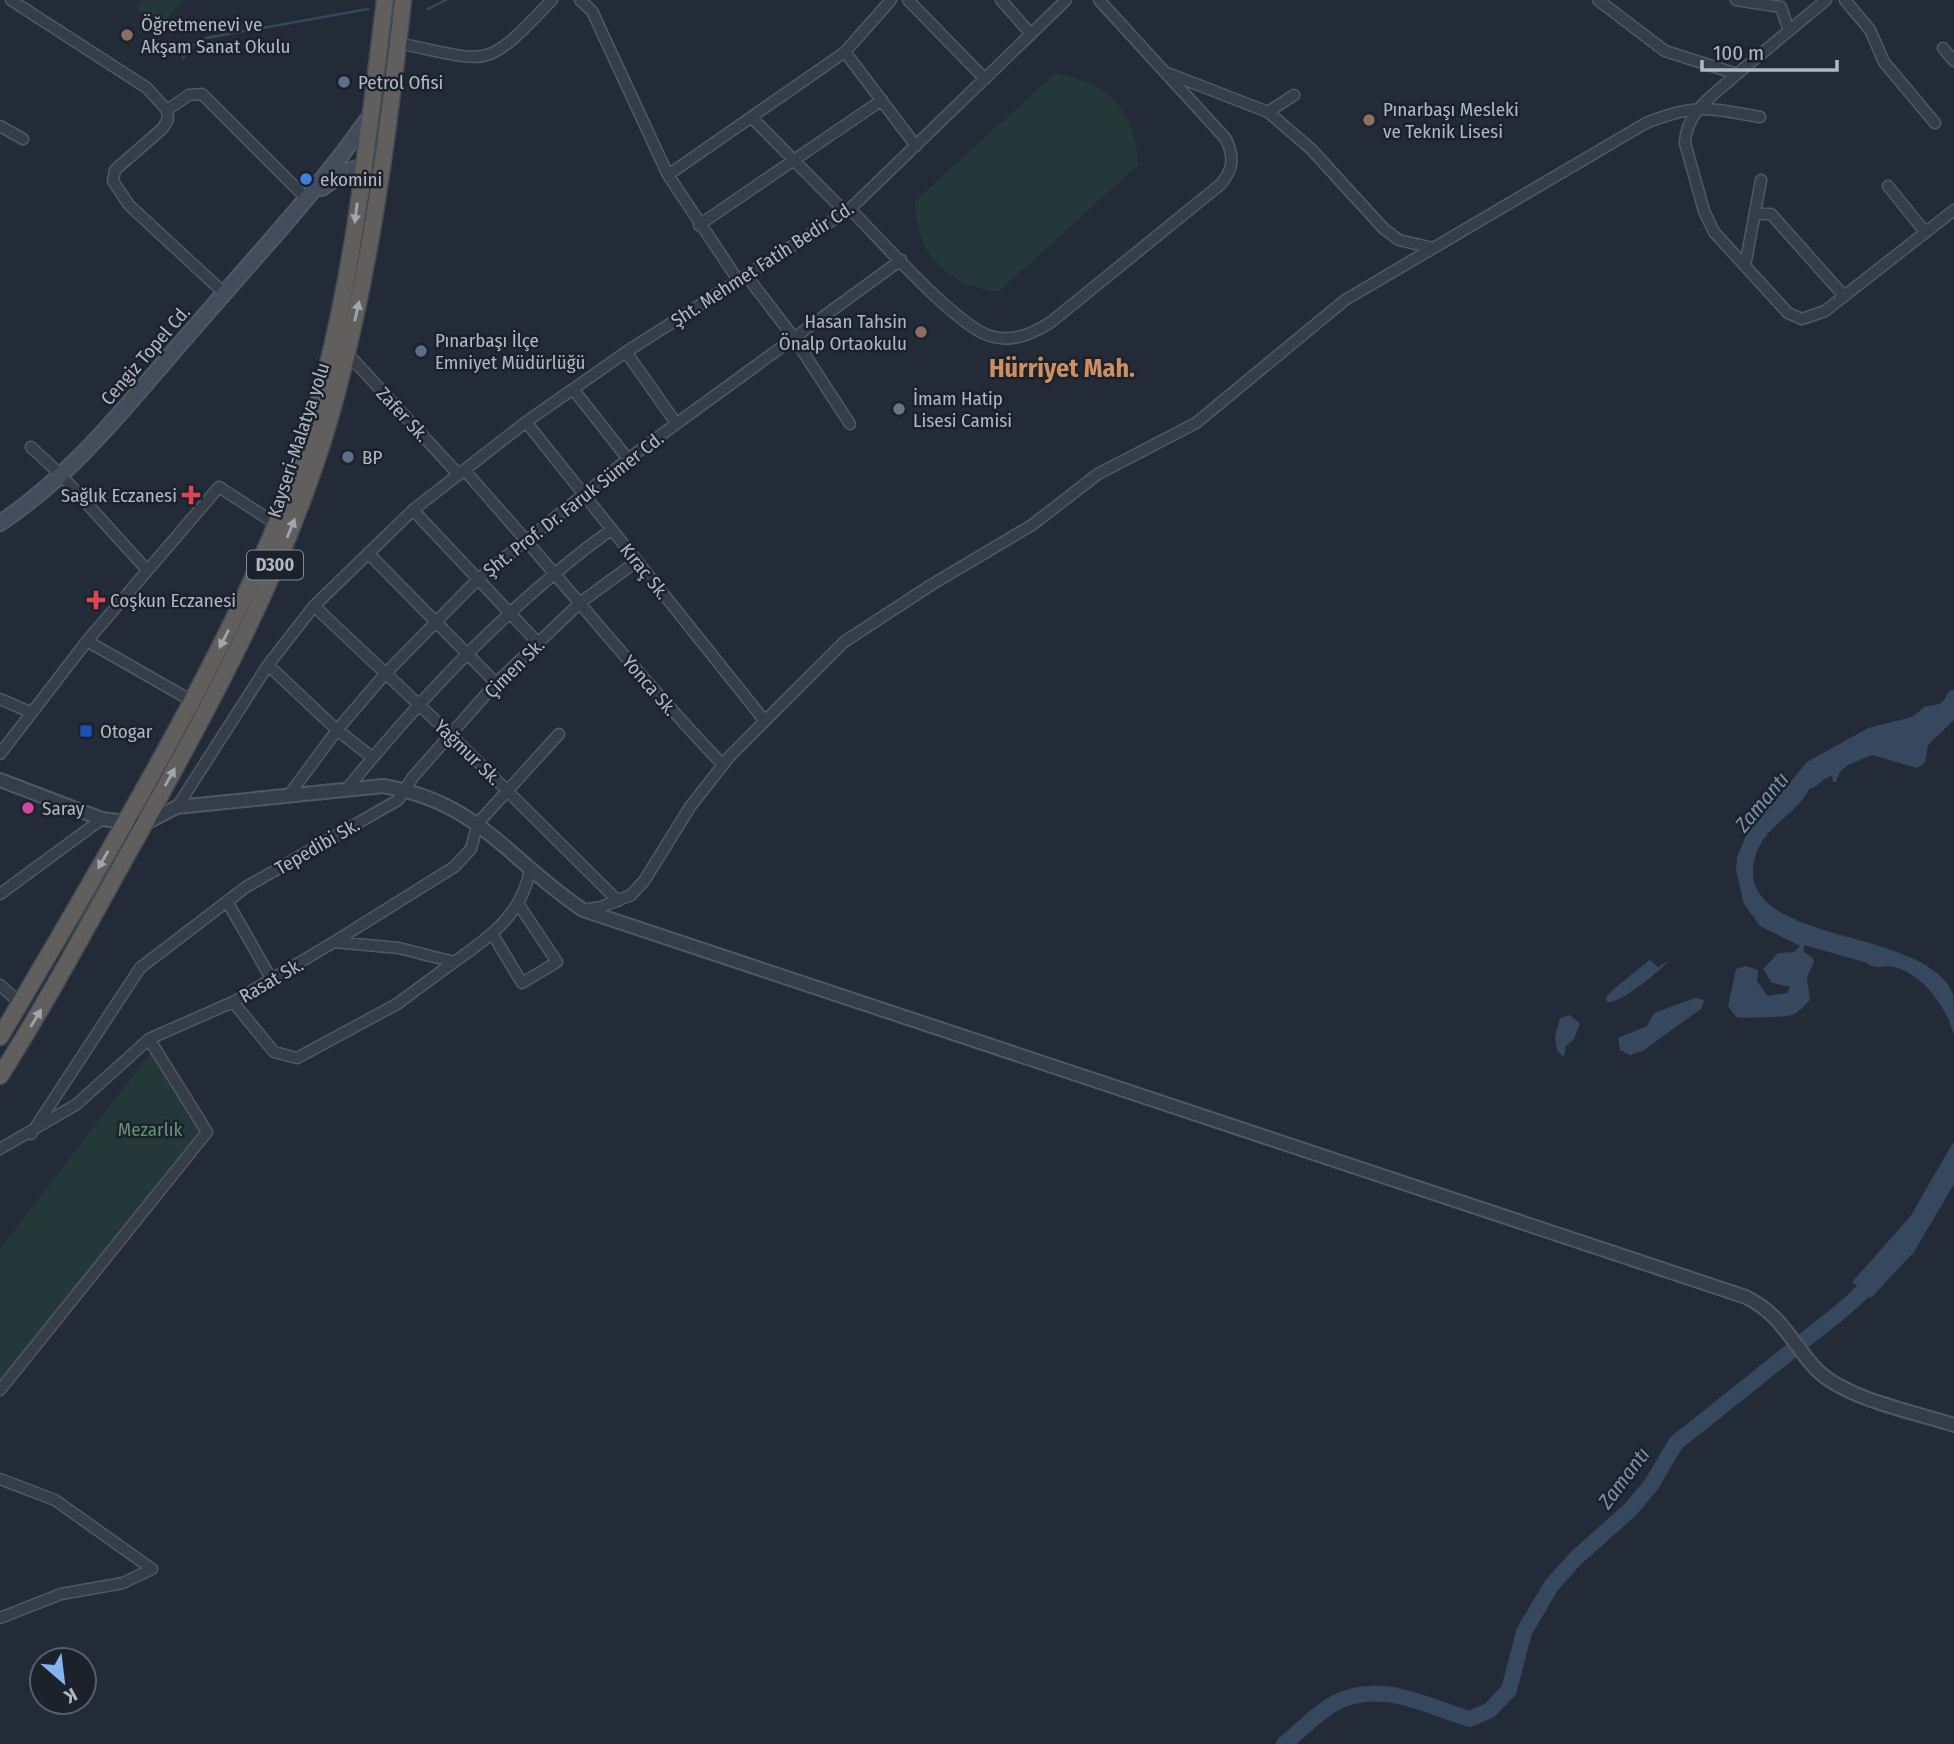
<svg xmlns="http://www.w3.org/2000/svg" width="1954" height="1744" font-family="'Fira Sans Condensed',sans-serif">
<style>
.green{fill:#253839}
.water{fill:#36475e}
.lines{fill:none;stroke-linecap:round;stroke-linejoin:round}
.stream{stroke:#36475e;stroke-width:2.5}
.river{stroke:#36475e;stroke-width:16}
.minor-casing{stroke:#505862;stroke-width:13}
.tertiary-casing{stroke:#505862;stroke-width:16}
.secondary-casing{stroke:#505862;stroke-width:18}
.trunk-casing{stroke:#404852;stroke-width:19}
.minor{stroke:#353d48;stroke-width:10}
.tertiary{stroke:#353d48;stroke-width:12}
.secondary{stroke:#434c5a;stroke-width:14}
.trunk{stroke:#605f5d;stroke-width:16}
.oneway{fill:#a0a6af}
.education-dot{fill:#8d6e63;stroke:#1b222c;stroke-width:2.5}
.service-dot{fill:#5c6f8a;stroke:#1b222c;stroke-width:2.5}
.shop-dot{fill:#3f7fe0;stroke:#1b222c;stroke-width:2.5}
.worship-dot{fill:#6b7280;stroke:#1b222c;stroke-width:2.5}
.health-dot{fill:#e0444e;stroke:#1b222c;stroke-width:2.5}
.transit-dot{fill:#1a4fb4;stroke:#1b222c;stroke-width:2.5}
.hotel-dot{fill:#d1479c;stroke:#1b222c;stroke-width:2.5}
.labels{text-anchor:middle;stroke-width:5;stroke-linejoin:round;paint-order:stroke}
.shield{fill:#1b222c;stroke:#838b96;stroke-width:2}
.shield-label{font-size:18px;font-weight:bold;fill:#b0b8c4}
.poi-label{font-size:19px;fill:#b0b8c4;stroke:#1b222c;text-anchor:start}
.street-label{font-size:19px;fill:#b0b8c4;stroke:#1b222c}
.park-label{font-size:19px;fill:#689372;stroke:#1b222c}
.water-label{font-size:21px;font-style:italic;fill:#798fab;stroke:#1b222c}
.district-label{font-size:26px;font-weight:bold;fill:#cd8f61;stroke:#1b222c}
</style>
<rect width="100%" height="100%" fill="#222b37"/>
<!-- green -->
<path class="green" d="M142 0H182L161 27 136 8Z
M1055 74C1107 80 1137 113 1138 165L998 292C946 286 916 253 915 201Z
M155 1047 207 1132 0 1390V1249Z"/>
<!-- water -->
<path class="water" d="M1954 690V720L1928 745 1925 763 1917 768 1872 755 1848 765 1840 772 1836 782H1833L1832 776C1822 778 1819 787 1809 789 1798 813 1766 825 1756 854 1726 947 1926 924 1953 994 1954 1005 1954 1025 1954 1037 1949 1010 1922 972 1893 967 1882 965 1878 971 1867 963L1804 945V952L1812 957 1814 962 1807 978 1810 1000C1804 1006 1799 1012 1792 1015 1787 1017 1743 1019 1736 1017L1728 1006 1736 969 1746 966 1758 970 1757 981 1768 996 1787 993 1790 987 1772 983 1763 969 1778 953 1794 952 1800 946 1760 926 1744 904 1736 870 1737 857 1747 833 1807 762 1868 728 1912 717 1924 707C1941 703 1941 707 1949 691Z
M1650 960 1658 967 1669 960C1662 970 1619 1005 1607 1002L1606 997C1607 994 1644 964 1650 960Z
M1695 998 1704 1000 1702 1008 1643 1051 1630 1055 1620 1050 1618 1038 1647 1026 1654 1013Z
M1570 1015 1580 1024 1574 1039 1566 1046 1564 1057 1557 1051 1555 1037 1560 1018Z
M1954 1141V1184L1914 1252 1871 1298 1852 1282 1910 1217Z"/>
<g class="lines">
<!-- stream -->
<path class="stream" d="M428 9 446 0
M183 58 190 47 206 38 368 9"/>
<!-- river -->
<path class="river" d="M1284 1744C1300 1731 1317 1713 1335 1703 1380 1679 1426 1706 1470 1719L1490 1710 1509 1690 1524 1632 1551 1586 1576 1558 1630 1510 1651 1485 1676 1443 1845 1308 1879 1277"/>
<!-- minor casing -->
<g class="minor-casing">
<path id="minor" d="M11 0 147 88 167 110 168 119 163 128 115 170 113 181 129 205 224 293
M580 0 592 11 668 175 738 280
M908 0 985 79
M1001 0 1031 34
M1598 0 1665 51 1737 74 1826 0
M1736 0 1781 7 1789 31
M1845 0 1870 30 1884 62 1935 123
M398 43C492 62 483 72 552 0
M1943 48 1954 61
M845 52 916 146
M1170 74 1268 112 1311 149 1384 229 1399 240 1433 248
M1737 74C1715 94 1686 111 1685 143L1704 211 1714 232 1788 313 1802 319 1825 311 1954 210
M167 110 189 95 202 94 308 200
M1268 112 1294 95
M752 118 845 212
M0 126 23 139
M668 175 845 52 891 0
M1888 186 1925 232
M850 209C879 238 956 326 990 336 1012 343 1033 334 1051 322L1221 184C1234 168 1234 157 1226 139L1099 0
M1755 214H1771L1844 296
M699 225 882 100
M1745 266 1761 180
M746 275 794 338 850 424
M626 352 676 423
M347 353 458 474
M573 389 628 459
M526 422 764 720
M31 447 62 476 146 569
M464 470C552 567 632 670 723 765
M413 510 538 643
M368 553 496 683
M314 606 451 735 618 901
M87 641 192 701
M268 665 337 730 373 758
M0 699 30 712
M0 754 87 641 219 487 276 524
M346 790C425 693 510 603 612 529
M289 795 337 730 385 674 478 579 628 459 901 260
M177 807 268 665 314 606 413 510 526 422 626 352 850 209 1066 0
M0 894 102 819
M228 903 272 980
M583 910 601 907 631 895 644 881 690 807 729 757 844 642 931 585 1032 525 1098 474 1196 423 1345 300 1646 123C1696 103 1710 108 1760 117
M493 935 522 983 557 962 519 905
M334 942 454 867 471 849 478 823 559 734
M0 985 20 1003
M233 1002 274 1052 297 1058 397 1004 454 962
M31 1134 140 968 246 887 398 800 413 777 496 683 581 602 637 561
M0 1149 77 1104 149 1039 233 1002 334 942 399 948 454 962C489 938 524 913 530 868
M0 1390 207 1132 149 1039
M0 1479 55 1500 152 1569 123 1583 61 1594 0 1618"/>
</g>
<!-- tertiary casing -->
<g class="tertiary-casing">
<path id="tertiary" d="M0 780 102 819 144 824 177 807 383 786C480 802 509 861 583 910L1746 1297C1783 1316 1790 1341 1816 1369 1845 1399 1914 1412 1954 1425"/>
</g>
<!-- secondary casing -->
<g class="secondary-casing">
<path id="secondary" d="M322 188 344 172 363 166
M0 523C77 472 133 397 194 328 254 258 317 192 370 116"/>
</g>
<!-- trunk casing -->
<g class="trunk-casing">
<path id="trunk" d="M0 1037C53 948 105 859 155 769 216 659 274 547 311 426 353 288 367 143 385 0
M0 1076C52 994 97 908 145 823 215 697 284 569 326 431 368 290 387 145 403 0"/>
</g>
<!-- minor -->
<use href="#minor" class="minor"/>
<!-- tertiary -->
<use href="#tertiary" class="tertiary"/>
<!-- secondary -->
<use href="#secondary" class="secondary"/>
<!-- trunk -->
<use href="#trunk" class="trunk"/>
</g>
<!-- one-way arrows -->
<defs><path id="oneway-solid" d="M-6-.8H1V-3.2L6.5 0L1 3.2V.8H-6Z" transform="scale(1.75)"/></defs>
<g class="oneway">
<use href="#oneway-solid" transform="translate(356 213) rotate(97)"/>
<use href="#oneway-solid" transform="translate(357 311) rotate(-77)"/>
<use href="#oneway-solid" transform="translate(291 528) rotate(-68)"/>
<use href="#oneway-solid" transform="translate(224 639) rotate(117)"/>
<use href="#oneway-solid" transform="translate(170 777) rotate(-61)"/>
<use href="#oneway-solid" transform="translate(103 860) rotate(120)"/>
<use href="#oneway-solid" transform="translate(36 1018) rotate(-59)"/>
</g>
<!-- markers -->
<g class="education-dot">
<circle cx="127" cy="35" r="7"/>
<circle cx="1369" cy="120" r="7"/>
<circle cx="921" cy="332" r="7"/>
</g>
<g class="service-dot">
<circle cx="344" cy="82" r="7"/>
<circle cx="421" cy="351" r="7"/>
<circle cx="348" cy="457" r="7"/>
</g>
<circle class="shop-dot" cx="306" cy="179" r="7"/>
<circle class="worship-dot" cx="899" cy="409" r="7"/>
<g class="health-dot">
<path d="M187.5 484.5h7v7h7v7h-7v7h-7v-7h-7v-7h7z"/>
<path d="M92.5 589.5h7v7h7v7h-7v7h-7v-7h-7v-7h7z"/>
</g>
<rect class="transit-dot" x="79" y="724" width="14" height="14" rx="3.5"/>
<circle class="hotel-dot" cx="28" cy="808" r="7"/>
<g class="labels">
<!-- shield labels -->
<rect class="shield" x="247" y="550.5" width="56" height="29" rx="5"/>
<g class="shield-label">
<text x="275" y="571">D300</text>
</g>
<!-- poi labels -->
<g class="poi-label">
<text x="141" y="31">Öğretmenevi ve<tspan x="141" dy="22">Akşam Sanat Okulu</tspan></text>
<text x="358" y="89">Petrol Ofisi</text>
<text x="1383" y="116">Pınarbaşı Mesleki<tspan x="1383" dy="22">ve Teknik Lisesi</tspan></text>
<text x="320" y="186">ekomini</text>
<text x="907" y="328" text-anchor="end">Hasan Tahsin<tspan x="907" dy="22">Önalp Ortaokulu</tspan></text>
<text x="435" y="347">Pınarbaşı İlçe<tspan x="435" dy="22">Emniyet Müdürlüğü</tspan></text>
<text x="913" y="405">İmam Hatip<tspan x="913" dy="22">Lisesi Camisi</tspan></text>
<text x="362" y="464">BP</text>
<text x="177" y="502" text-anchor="end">Sağlık Eczanesi</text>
<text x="110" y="607">Coşkun Eczanesi</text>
<text x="100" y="738">Otogar</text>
<text x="42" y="815">Saray</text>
</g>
<!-- street labels -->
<g class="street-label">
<text transform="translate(762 264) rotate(-33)" y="7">Şht. Mehmet Fatih Bedir Cd.</text>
<text transform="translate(145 355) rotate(-49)" y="7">Cengiz Topel Cd.</text>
<text transform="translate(403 414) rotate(47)" y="7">Zafer Sk.</text>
<text transform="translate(298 440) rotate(-72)" y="7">Kayseri-Malatya yolu</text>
<text transform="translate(573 504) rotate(-38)" y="7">Şht. Prof. Dr. Faruk Sümer Cd.</text>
<text transform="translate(645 571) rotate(51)" y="7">Kıraç Sk.</text>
<text transform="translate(514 668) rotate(-45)" y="7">Çimen Sk.</text>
<text transform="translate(650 685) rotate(49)" y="7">Yonca Sk.</text>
<text transform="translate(468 752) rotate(44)" y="7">Yağmur Sk.</text>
<text transform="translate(317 846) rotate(-30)" y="7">Tepedibi Sk.</text>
<text transform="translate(271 980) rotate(-30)" y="7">Rasat Sk.</text>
</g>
<!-- park labels -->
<g class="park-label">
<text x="150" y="1136">Mezarlık</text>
</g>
<!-- water labels -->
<g class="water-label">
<text transform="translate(1762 802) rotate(-50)" y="7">Zamantı</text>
<text transform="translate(1624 1478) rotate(-53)" y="7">Zamantı</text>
</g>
<!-- district labels -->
<g class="district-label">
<text x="1062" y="377">Hürriyet Mah.</text>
</g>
</g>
<!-- north arrow -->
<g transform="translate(63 1681) rotate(152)"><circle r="33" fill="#1b222c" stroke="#575e69" stroke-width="2"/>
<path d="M0-5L12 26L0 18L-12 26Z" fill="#87b2f2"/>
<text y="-10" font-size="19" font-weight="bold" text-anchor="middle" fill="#b0b8c4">K</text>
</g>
<!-- scale -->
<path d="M1702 60v10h135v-10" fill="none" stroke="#b0b8c4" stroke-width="3.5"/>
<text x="1713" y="60" font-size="21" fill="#b0b8c4" stroke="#1b222c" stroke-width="5" paint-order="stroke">100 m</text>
</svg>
